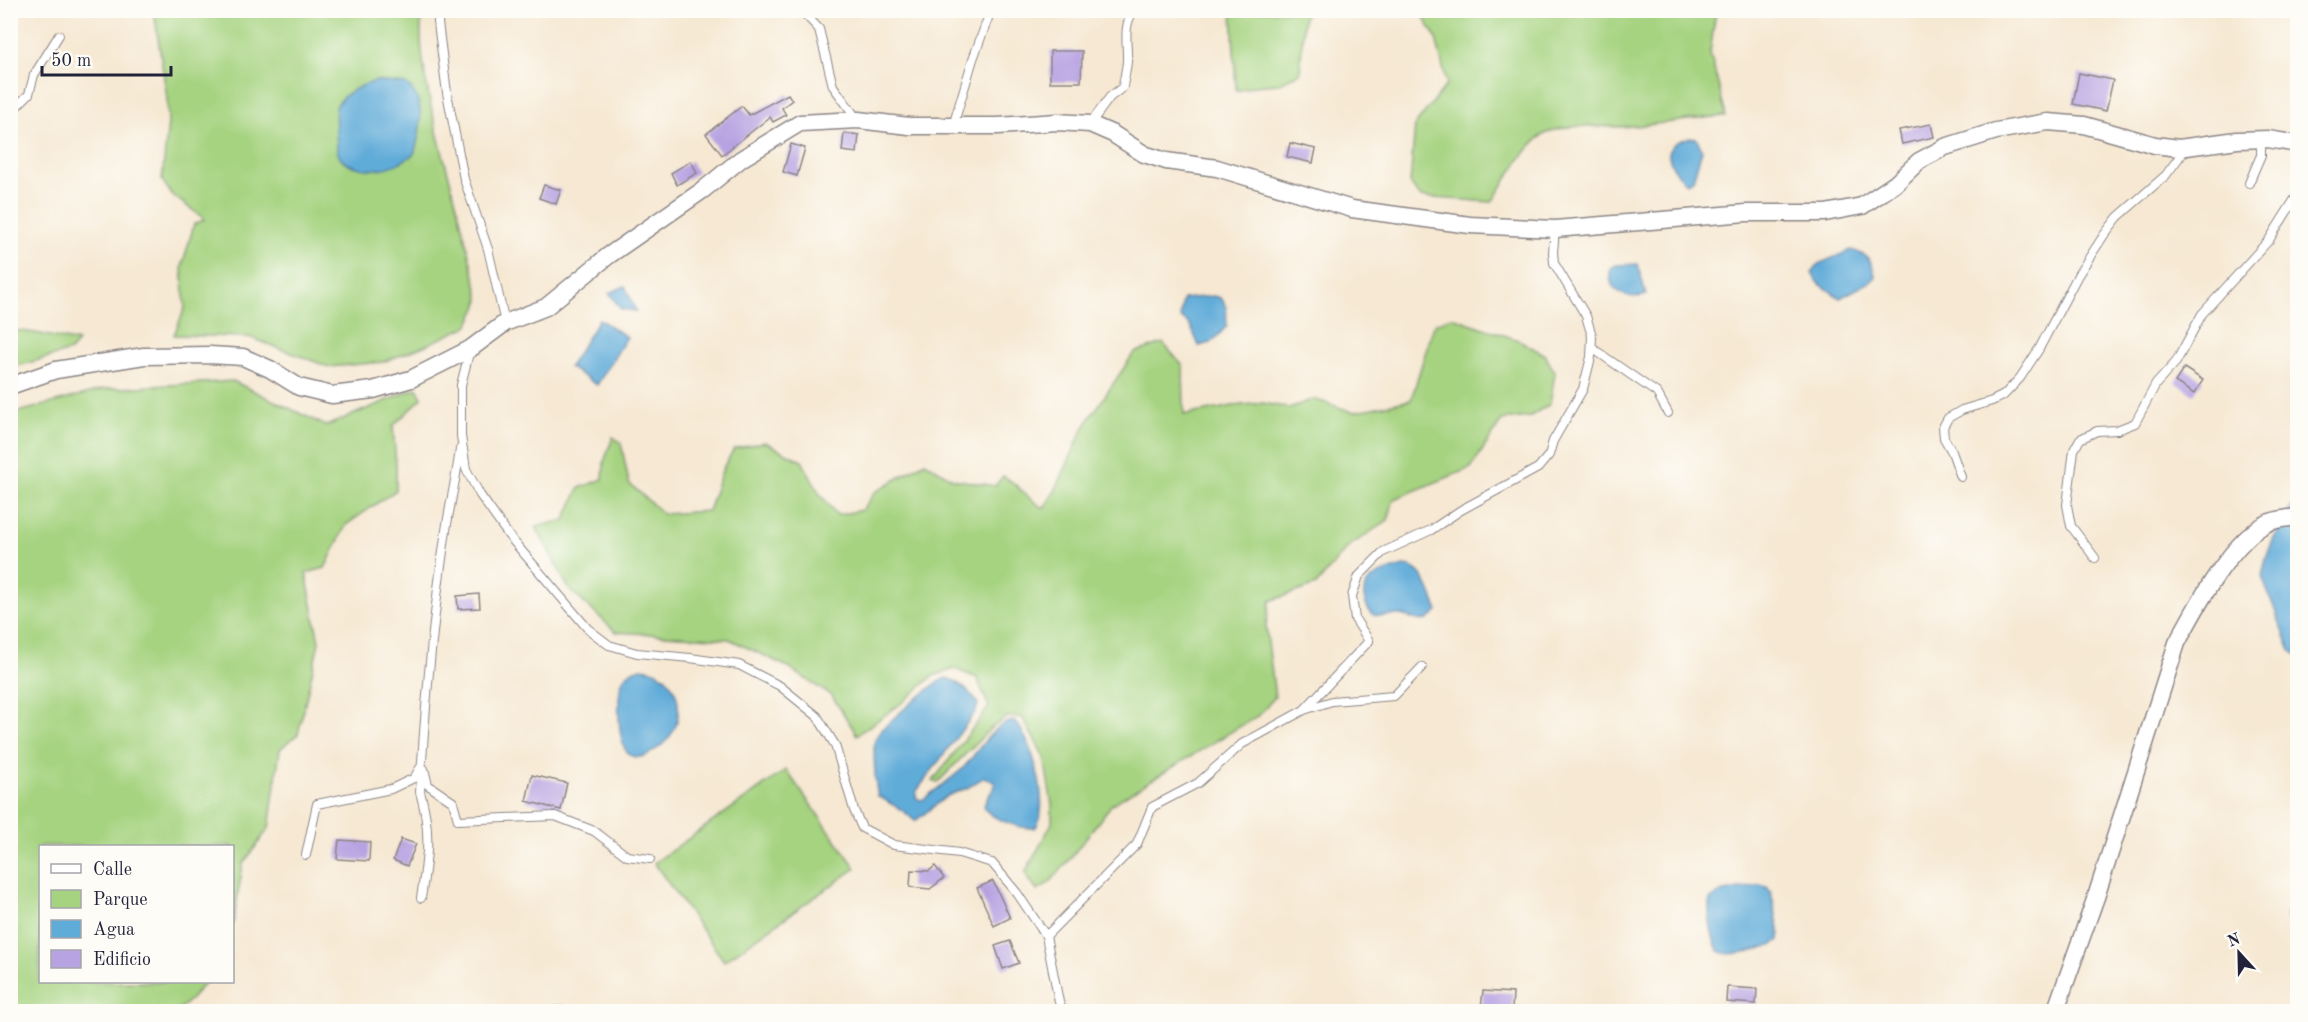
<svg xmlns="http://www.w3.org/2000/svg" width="2308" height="1022" font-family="'Old Standard TT',serif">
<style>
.green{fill:#a6d380;stroke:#647a5e;stroke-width:1.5}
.water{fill:#60acd9;stroke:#41678a;stroke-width:1.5}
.building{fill:#b8a3e2}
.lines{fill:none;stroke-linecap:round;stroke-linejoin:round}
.service-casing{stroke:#8c8586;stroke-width:10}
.minor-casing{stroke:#8c8586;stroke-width:19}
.service{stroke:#fff;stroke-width:8}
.minor{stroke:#fff;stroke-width:16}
</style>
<rect width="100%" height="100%" fill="#fdfcf7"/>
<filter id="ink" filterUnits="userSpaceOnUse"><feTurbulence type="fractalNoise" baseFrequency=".0167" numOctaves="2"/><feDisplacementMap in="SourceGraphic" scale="12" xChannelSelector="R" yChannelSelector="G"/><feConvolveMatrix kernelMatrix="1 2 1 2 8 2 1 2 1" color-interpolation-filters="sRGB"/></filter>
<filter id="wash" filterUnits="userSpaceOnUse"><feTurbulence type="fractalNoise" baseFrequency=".008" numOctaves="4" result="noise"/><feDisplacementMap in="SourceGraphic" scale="24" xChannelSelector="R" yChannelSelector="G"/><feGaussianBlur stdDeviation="1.35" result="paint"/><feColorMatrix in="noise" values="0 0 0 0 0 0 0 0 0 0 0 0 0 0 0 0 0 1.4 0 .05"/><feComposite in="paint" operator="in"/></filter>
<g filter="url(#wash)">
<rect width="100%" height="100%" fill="#f6e8d2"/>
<!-- green -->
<path class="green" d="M154 11H423C414 48 437 134 448 173 460 214 469 256 479 297L478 306 468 326 424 346 383 362 329 367 249 337 174 335 185 308 182 267 194 224 204 220 202 217 172 195 162 180 168 123 167 98Z
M1232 11H1312L1304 15 1300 73 1278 84 1254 86 1236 91Z
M1420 11H1716L1710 53 1726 116C1695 118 1665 124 1634 126 1604 129 1575 121 1547 133 1528 141 1504 184 1492 202L1421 197 1410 184 1415 125 1447 84 1436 38Z
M1452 317 1521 341 1545 355 1555 373 1550 404 1529 417 1502 420 1471 468 1394 499 1388 520 1348 547 1316 585 1270 601 1266 626 1275 697 1259 715 1112 804 1065 865 1050 882 1037 891 1025 873 1052 823V805L1044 757 1022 717H1007L990 729 937 783 933 781 989 707 977 678 955 669 933 676 902 703 857 735 832 696 786 666 729 639 616 632 569 589 536 527 565 520 579 488 603 479 604 462 613 437 621 443 629 483 663 514 708 511 723 468 734 449 765 442 802 461 819 493 837 515 862 510 875 492 925 462 953 479 995 486 1003 476C1020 485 1026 499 1044 508L1055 491 1084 427 1134 353 1163 343 1183 366 1184 415 1233 406 1263 403 1289 408 1314 399 1353 412 1411 400 1434 324Z
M11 330 36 333 78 342 70 351 11 368Z
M233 381 326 426 417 388 422 398 393 426 396 465V490L346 525 325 568 306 573 319 642 298 734 280 749 269 828 243 864 233 925 232 846H40V982H205L192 998 177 1011H11V414L104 389Z
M786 770 856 868 724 961 654 863Z"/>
<!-- water -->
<path class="water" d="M376 81 406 84C427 100 421 132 414 154 396 167 375 174 353 166 348 164 341 161 339 156 336 149 337 140 336 133 336 124 334 113 337 105 343 93 364 84 376 81Z
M1689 138 1697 139 1702 150 1693 180 1686 183C1670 167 1656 145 1689 138Z
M1851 250C1867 254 1872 259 1875 276L1872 281 1840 298 1817 282 1812 273 1818 264Z
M1638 264 1646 295C1627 301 1605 290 1611 268L1616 265Z
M625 286 636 311 621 309 609 293Z
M1213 296 1221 298 1226 306 1227 326 1211 343 1199 346 1190 325 1180 317 1183 299Z
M599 319 627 337 597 385 569 367Z
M2297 499 2298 594 2295 599 2297 656 2291 651 2262 577C2266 549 2281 522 2297 499Z
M1404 566C1424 565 1431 596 1438 611 1435 613 1431 618 1427 620 1419 623 1408 616 1400 615 1392 614 1379 619 1372 614 1369 611 1366 605 1365 601 1358 577 1386 571 1404 566Z
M641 668C667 669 681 692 678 716 677 728 669 740 659 747 652 753 640 761 630 755 617 747 616 692 623 680 627 672 634 670 641 668Z
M946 678C959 681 972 694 978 704L976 711 916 792V797L920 800 924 799C936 789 950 780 962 769 976 756 993 722 1014 721 1032 736 1052 810 1035 828 1021 829 993 820 984 808L985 802 995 786 994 782 984 777 967 788 947 796 915 821 902 810 878 796C875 787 873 748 875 740 880 726 925 692 938 682Z
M1760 885 1767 887 1771 892 1780 933 1779 940C1772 947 1730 958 1721 952 1712 947 1707 909 1710 900L1719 893Z
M2297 898V944L2286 914Z
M561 1006 578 1011H500Z"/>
<g id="blocks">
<!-- building -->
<path class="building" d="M1050 51H1082L1081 82H1050Z
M2079 73 2113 80 2106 111 2073 104Z
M788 94 792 100 782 108 786 115 773 122 770 117 722 155 706 134 742 106 749 115Z
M1931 124 1934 137 1902 144 1899 130Z
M844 133 859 135 857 153 842 151Z
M1290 143 1316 149 1313 163 1287 157Z
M791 144 805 148 797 176 783 172Z
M691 161 697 173 677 185 671 173Z
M544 185 561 190 556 204 539 198Z
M2184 368 2203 380 2194 394 2175 382Z
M479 594 480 608 458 609 457 596Z
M532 775 567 783 561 810 526 801Z
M401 839 416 844 407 866 393 860Z
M339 840 370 842 369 861 337 859Z
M935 866 944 878 930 889 910 887 911 870 929 871Z
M993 881 1010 918 994 926 977 888Z
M1010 941 1019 963 1003 969 995 946Z
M1727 987 1757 989 1756 1004 1726 1002Z
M1483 991 1513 993 1512 1010 1481 1007Z"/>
</g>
</g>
<g filter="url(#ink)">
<use href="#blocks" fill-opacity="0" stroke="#8c8586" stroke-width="1.5"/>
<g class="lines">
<!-- service casing -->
<g class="service-casing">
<path id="service" d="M439 10 438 23 447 93 464 179 488 249 505 323
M801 10 819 29 833 86 857 119
M10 105 17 106 29 94 34 75 59 35
M1090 124 1110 97 1123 87C1124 79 1126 70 1127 62 1128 43 1122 27 1134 10
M953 126 973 59 991 10
M2249 183 2261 155V139
M1592 348 1657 393 1668 413
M470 349 461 385V436L466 469 480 495 509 536 588 629 609 645 637 653 690 658 739 665 780 686 817 716 835 745 854 810 862 828 894 845 959 853 992 863 1017 893 1046 936 1059 1002 1063 1012
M1961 477 1952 452 1944 438 1943 427 1948 418 1962 410 1992 401 2004 395 2020 378 2039 349 2078 275 2104 235 2118 217 2166 175 2186 148
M2095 558 2071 526 2067 505 2074 450 2080 439 2097 431 2117 430 2135 423 2156 384 2176 362 2202 314 2269 240 2298 194
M1304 710 1369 641 1355 619 1352 596 1359 576 1383 552 1431 530 1461 510 1538 468 1549 455 1553 441 1583 389 1591 357 1592 336 1586 316 1554 263 1553 252 1555 229
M424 769 428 785 453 802 458 820 555 816 594 831 627 856 650 859
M306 855 317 804 391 789 414 778 420 768
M421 898C427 859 432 832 420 792 425 709 432 626 444 544 448 512 456 481 460 449
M1046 936 1137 844 1152 807 1198 783 1242 744 1304 710 1332 701 1394 696 1422 667"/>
</g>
<!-- minor casing -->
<g class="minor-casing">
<path id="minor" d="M10 386 56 370 144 356 210 355 243 357 270 369 299 387 332 395 373 390 411 379 470 349 505 323 546 307 608 256 703 190 741 159 800 123 858 120 909 126H998L1057 122 1090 124 1113 134 1144 154 1166 161 1217 168 1352 209 1470 225 1555 229 1746 213H1825L1862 206 1895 184 1919 161 1945 147 1996 131 2048 122 2084 125 2155 145 2179 148 2237 140 2268 139 2298 144
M2055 1012 2096 897 2177 643C2195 609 2233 537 2270 522 2279 519 2288 518 2298 517"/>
</g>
<!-- service -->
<use href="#service" class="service"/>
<!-- minor -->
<use href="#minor" class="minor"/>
</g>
</g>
<!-- margin -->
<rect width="2308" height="1022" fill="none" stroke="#fdfcf7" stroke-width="36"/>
<!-- legend -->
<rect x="39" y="845" width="195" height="138" fill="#fdfcf7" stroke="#a5a5ac" stroke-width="1.5"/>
<rect x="51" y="864" width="30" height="9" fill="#ffffff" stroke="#a5a5ac" stroke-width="1.5"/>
<text x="93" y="875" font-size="18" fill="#22223b">Calle</text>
<rect x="51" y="890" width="30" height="18" fill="#a6d380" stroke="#a5a5ac" stroke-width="1.5"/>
<text x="93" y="905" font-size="18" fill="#22223b">Parque</text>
<rect x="51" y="920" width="30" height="18" fill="#60acd9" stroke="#a5a5ac" stroke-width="1.5"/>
<text x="93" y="935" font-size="18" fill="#22223b">Agua</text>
<rect x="51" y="950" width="30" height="18" fill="#b8a3e2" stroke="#a5a5ac" stroke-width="1.5"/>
<text x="93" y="965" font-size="18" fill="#22223b">Edificio</text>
<!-- north arrow -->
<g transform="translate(2239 953) rotate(338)" stroke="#fdfcf7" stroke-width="4.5" paint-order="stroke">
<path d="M0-4.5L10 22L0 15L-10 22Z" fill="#22223b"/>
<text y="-9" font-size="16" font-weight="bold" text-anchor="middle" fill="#22223b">N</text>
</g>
<!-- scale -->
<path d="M42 66v9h129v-9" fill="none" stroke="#22223b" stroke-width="3"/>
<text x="51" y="66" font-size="18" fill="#22223b" stroke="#fdfcf7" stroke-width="4.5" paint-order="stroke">50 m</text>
</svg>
